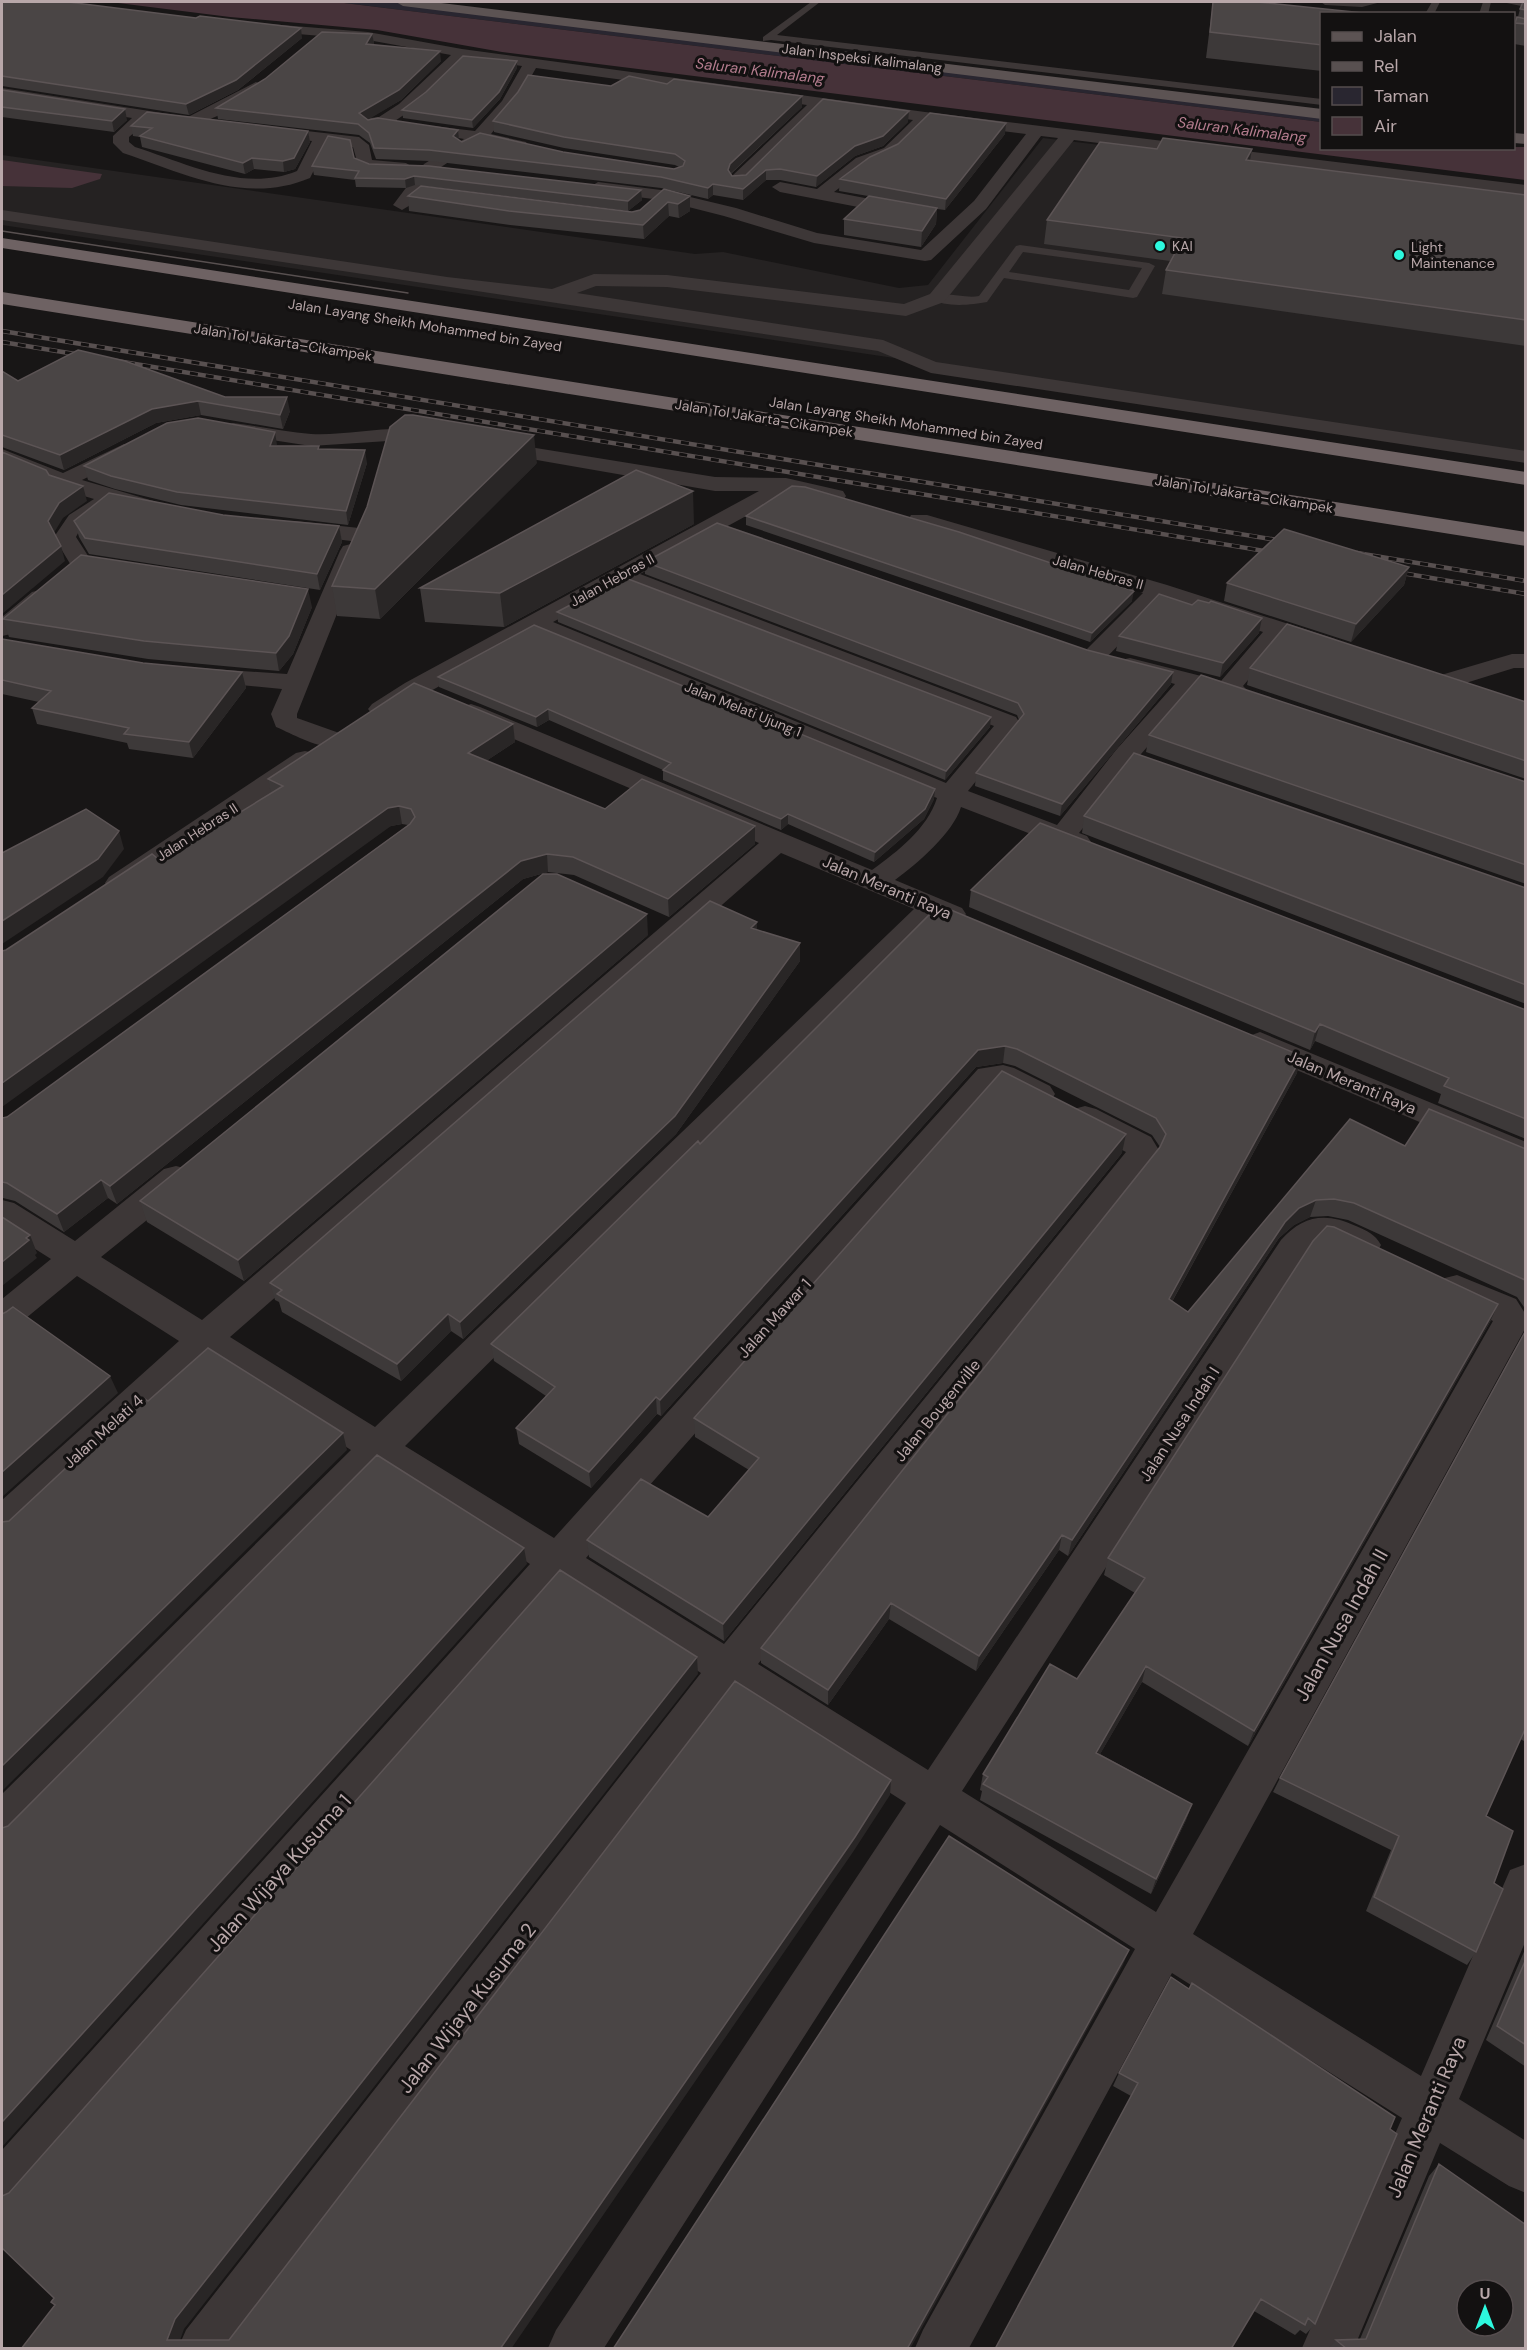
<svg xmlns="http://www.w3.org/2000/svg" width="1527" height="2350" font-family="'DM Sans',sans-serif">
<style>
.built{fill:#252222}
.green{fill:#292630}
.water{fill:#463239}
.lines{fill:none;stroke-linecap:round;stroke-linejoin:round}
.service{fill:#3d3737;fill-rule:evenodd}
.minor{fill:#3d3737;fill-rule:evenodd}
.primary{fill:#5c5353;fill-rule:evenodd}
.motorway{fill:#6e6263;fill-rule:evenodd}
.tram{stroke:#585050;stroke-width:1.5}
.rail-casing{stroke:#585050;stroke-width:4.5}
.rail{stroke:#131111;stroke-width:3;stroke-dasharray:8;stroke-linecap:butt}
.wall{fill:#3d3939}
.shaded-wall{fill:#292626}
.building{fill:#4a4545;stroke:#5c5455;stroke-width:1.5;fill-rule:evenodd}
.poi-dot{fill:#2df8de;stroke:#131111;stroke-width:2}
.labels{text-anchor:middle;stroke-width:6;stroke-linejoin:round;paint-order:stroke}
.far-street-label{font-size:14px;fill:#b8a7a9;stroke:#131111}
.far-poi-label{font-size:14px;fill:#b8a7a9;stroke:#131111;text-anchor:start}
.far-water-label{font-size:15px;font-style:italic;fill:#b57d8f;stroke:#131111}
.street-label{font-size:16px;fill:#b8a7a9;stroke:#131111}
.near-street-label{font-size:20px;fill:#b8a7a9;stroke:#131111}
</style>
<rect width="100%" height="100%" fill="#181616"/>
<!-- built -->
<path class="built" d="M1043 138 1525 197V452L2 225V155L695 254 723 252 899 288 928 285Z"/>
<!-- green -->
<path class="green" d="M336 2H400L1321 114V122Z"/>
<!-- water -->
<path class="water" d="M110 2H336L1321 122 1322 148 1525 147V180L502 52 377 30 230 17Z
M2 160 102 174 100 179 72 188 2 186Z"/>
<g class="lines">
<!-- service -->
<path class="service" d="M811 2H820L777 35 1322 99V105L771 40 763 41V37Z
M1321 2H1381L1362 7 1325 5Z
M1432 2H1440L1434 14H1425Z
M1483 2H1491L1488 14H1479Z
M1502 2H1526V7Z
M1020 245 1149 263 1155 266 1137 297 1133 298 1004 278 987 302C971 305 944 308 931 298 941 290 965 299 979 296L1016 246ZM1023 252 1142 268 1129 290 1009 272Z"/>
<!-- minor -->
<path class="minor" d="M257 23 368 32 462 49 925 112 1526 185V195L1074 140 944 302 906 316 667 287 596 286 577 293 883 340 936 362 1526 451V463L931 373 878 351 2 220V210L447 277 552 289 594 274 667 275 904 304 930 294 1058 138 1041 136 986 209 931 260 925 261 814 243 724 216 661 200 598 192 590 187 598 182 661 190 736 208 817 233 921 250 974 201 1026 134 929 122 896 154 868 166 834 192 911 207 914 211 905 216 780 192 772 187 780 182 817 189 856 158 884 148 913 120 822 107 744 184H732L730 180 732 176 807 105 536 68 516 103 491 134 526 142 528 145 526 148 520 150 481 141 441 167 417 201 402 210 393 205 424 164 464 139 408 129 406 126 408 123 475 131 502 101 522 66 465 58 411 110 389 125 351 129 345 127 343 124 345 121 379 117 399 104 451 55 368 40 252 30 250 27 252 24Z
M256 82 261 84 264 87 261 90 222 114 196 125 149 120 129 137V142L135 147C186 163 243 193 297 171L312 141 257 134 255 131 263 126 359 137 369 145 372 160 406 163 414 168 406 173 359 168 353 147 328 142 310 178C246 205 185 174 123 153L113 143V136L132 118 2 98V88L188 117Z
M233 423C258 426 285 432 311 434 353 436 397 422 439 433L443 437 439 441H388L311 446 226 433 223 429 226 425Z
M492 441 715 477 786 478 843 491 846 496 843 501 835 503 790 492 640 574 1016 717 1021 725 968 791 1057 825 1116 750 1175 684 1121 670 1118 665 1121 660 1130 658 1221 681 1263 632 1163 599 1104 660 1095 662 1086 660 1083 655 1086 650 1143 593 911 525 908 520 911 515H927L1167 585 1335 639 1338 644 1335 649 1326 651 1283 638 1243 686 1249 692 1245 697 1236 700 1197 690 1134 762 1079 833 1087 836 1091 842 1087 848 1077 850 1067 848 961 807C953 833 917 864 895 880L962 908 966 914 962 920 952 923 937 918 405 1446 554 1538 978 1069 1003 1065 1014 1068 1050 1086 1055 1094 1050 1102 1039 1105 998 1087 586 1558 724 1644 1126 1152 1074 1125 1069 1117 1074 1109 1085 1106 1096 1109 1151 1137 1160 1152 1156 1160 758 1664 928 1770 1281 1240C1303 1215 1326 1212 1356 1226 1367 1231 1375 1234 1381 1245L1376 1254 1364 1258 1322 1242 1305 1258 962 1791 1156 1912 1493 1321 1445 1298 1440 1288 1445 1278 1457 1275 1516 1299 1526 1315V1327L1193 1934 1421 2076 1510 1870 1526 1864V1940L1459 2099 1526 2141V2193L1509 2186 1440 2143 1354 2348H1302L1402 2118 1172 1973 969 2348H915L923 2330 1135 1949 940 1825 604 2348H548L556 2330 906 1803 735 1694 236 2348H178L186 2330 701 1673 562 1584 19 2203 2 2210V2150L530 1564 381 1469 17 1839 2 1845V1794L351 1450 206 1358 16 1536 2 1540V1500L179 1341 77 1276 14 1328 2 1332V1299L51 1259 2 1228V1200L14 1203 75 1241 164 1169 176 1166 188 1169 193 1178 188 1187 101 1257 202 1320 759 843 462 717 458 712 462 707 471 704 480 707 872 870C898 851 927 829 937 798L535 632 390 714 381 717 372 714 368 709 372 704 405 683 759 491H715L485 451 481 447 485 443ZM623 584 994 726 946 783 553 622ZM781 853 914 909 375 1427 230 1337Z
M124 444 132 445 135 450 132 455 82 480 157 502 160 507 157 512 149 514 115 506C100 514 83 521 76 537L92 562 88 567H72L54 537 69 515 94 499 54 487 2 462V449L63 473Z
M295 521 359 528 367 530 370 535 367 540 359 542 287 533 284 528 287 523Z
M351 544 359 546 362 551 297 714V718L342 734 346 740 342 746C321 751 295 735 276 727L271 714 282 689 189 680 186 675 189 670 198 668 287 674 340 551 343 546Z
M40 590 48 592 52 597 48 602 11 634 2 636V617L32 592Z
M1512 654H1526V668H1514L1440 691 1431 688 1427 683 1431 678Z
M305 751 314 753 318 759 314 765 129 889 119 892 109 889 105 883 109 877 296 753Z
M1260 1032 1526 1142V1167L1249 1050 1245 1043 1249 1036Z"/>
<!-- primary -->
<path class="primary" d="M396 2H433L1322 109V119L403 6Z
M1514 133 1526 134V144L1514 143Z"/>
<!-- motorway -->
<path class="motorway" d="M2 238 1526 472V485L2 248Z
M2 292 1526 532V546L2 304Z"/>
<!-- tram -->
<path class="tram" d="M2 231 408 293"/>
<!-- rail casing -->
<g class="rail-casing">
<path id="rail" d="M2 331 1289 542
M2 342 87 356
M111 360 1277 553
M1357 553 1526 581
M1390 571 1526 594"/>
</g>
<!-- rail -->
<use href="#rail" class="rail"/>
</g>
<!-- wall -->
<path class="wall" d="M2 2 302 38 238 90 189 115 2 86Z
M1213 2 1322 14V71L1206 58Z
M1526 2V46L1514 44V29L1515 23 1518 17 1520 9Z
M372 34 374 43 373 45 441 61 401 100 368 119 459 140 462 142 563 152 674 169 679 167 675 165 564 148 494 132 493 121 611 86 667 84 802 96V107L731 174 732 176 746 175 908 122 883 146 855 156 816 187 780 180H766L743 200 713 195 708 199 661 188 430 161 376 159 370 143 359 135 218 119 216 108Z
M517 68 500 99 473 128 403 118 402 110Z
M2 90 127 120 114 132 2 117Z
M131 126 308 131 310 142 295 169 284 172 254 169 245 174 142 147 140 137 133 136Z
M1005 134 945 210 937 209 936 224 921 247 844 235V219L868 196 839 191 840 179Z
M1157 149H1252L1250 160 1526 195V346L1162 294 1166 270 1170 261 1044 244 1047 220Z
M354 158 369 164 641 190 642 200 628 211 415 185 406 188 356 187 355 180 314 175 312 166Z
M664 189 690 196V211L679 218 669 216 644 239 510 225 409 211 408 196 632 212 640 210Z
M2 371 18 381 225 397 290 411 283 429 201 415 156 423 64 470 2 447Z
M277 446 320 449 367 463 348 525 181 505 115 489 88 480 84 466Z
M537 463 380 619 337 616 332 586Z
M223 515 339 526 342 542 320 590 89 554 79 537 74 521Z
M746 516 1132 601 1090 642 746 525Z
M694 524 504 627 425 622 420 588Z
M645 562 1171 684 1060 816 975 786 976 773 1019 720 1017 715 645 574Z
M1409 567 1404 585 1351 642 1224 601 1227 583Z
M1209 603 1262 618 1259 633 1220 677 1116 651 1119 636 1192 605Z
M312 607 293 654 279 671 148 659 9 637 3 619Z
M557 612 991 717 990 727 945 780 558 622Z
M2 639 143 663 242 672 246 688 193 758 129 749 127 743 37 724 32 708 39 702 2 694Z
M1250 668 1526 702V779L1247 685Z
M438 677 935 789 934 799 924 819 874 862 788 824 781 830 663 780V770L549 720 537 727 439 687Z
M513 724 515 742 486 761 605 809 755 844 669 917 574 875 548 872 523 879 117 1204 108 1198 64 1232 15 1201 3 1198 2 1199V1118L7 1117 408 825 402 824 391 826 6 950 157 858 180 849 271 793 268 779Z
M1149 735 1526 782V884L1146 752Z
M1084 816 1526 888V1004L1082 833Z
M971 890 1526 1010V1139L1438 1103 1441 1094 1315 1041 1310 1050 969 907Z
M939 905 1297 1073 1172 1302 1188 1312 1350 1119 1405 1146 1526 1149V1310L1517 1297 1348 1220 1328 1216 1310 1217 1294 1225 1279 1238 1068 1556 1059 1550 976 1671 889 1619 828 1705 761 1663V1648L1160 1147 1152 1135 1015 1066 1003 1063 976 1067 661 1416 657 1414 591 1488 519 1444 516 1428 546 1396 494 1361 491 1344 700 1144Z
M757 922V930L800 943V961L676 1134 463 1339 451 1331 401 1381 282 1312 279 1302 275 1300 270 1283Z
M648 935 244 1281 147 1222 140 1201Z
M1122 1153 724 1641 589 1557 587 1540 708 1517 749 1470 695 1437 694 1418Z
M1498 1304 1490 1322 1248 1746 1142 1682 1100 1754 1192 1804 1186 1820 1151 1894 980 1800 982 1791 980 1790 983 1774 1077 1679 1135 1593 1104 1575 1108 1558Z
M1526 1330V1742L1520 1739 1486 1816 1494 1883 1476 1952 1467 1965 1366 1911 1391 1850 1273 1792 1280 1778Z
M1526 1947V2067L1486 2040Z
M1119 2073 1390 2129 1315 2324 1306 2334 1300 2330 1295 2335 1254 2311 1131 2096 1113 2086Z
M1439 2164 1526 2349H1328L1336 2340 1360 2339 1429 2176Z"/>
<!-- shaded-wall -->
<path class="shaded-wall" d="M301 28 302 38 238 90 189 115 186 104Z
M372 34 374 43 367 54 366 44Z
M440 51 441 61 401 100 361 124 359 113Z
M517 61V68L500 99 473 128 472 120Z
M802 96V107L730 174 728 170 730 164Z
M125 109 127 120 114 132 112 121Z
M909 111 908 122 883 146 855 156 816 187 817 176 855 146Z
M1006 123 1005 134 945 210 946 199Z
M458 130 459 140 453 136Z
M308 131 310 142 295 169 284 172 283 161Z
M1252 149 1248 172 1246 160Z
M252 158 254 169 245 174 243 163Z
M766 170V180L743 200V189Z
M414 176 415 185 406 188 405 179Z
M713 184V195L708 199V188Z
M641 190 642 200 628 211V201Z
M690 196V211L679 218 678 204Z
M668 202 669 216 644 239 643 225Z
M937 208 936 224 921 247 922 231Z
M287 397 290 411 283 429 280 415Z
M198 401 201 415 156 423 64 470 60 455 152 409Z
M275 432 277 445 270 446Z
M534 435 537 463 380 619 375 589Z
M365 450 367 463 348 525 346 511Z
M83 486 87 501 63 518 52 536 48 521 59 503Z
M693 491 694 524 504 627 500 593Z
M339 526 342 542 320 590 317 574Z
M61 546 65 561 2 614V595Z
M1409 567 1404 585 1351 642 1356 624Z
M308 589 312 607 293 654 279 671 276 653Z
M1134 591 1132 601 1090 642 1092 633Z
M1262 618 1259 633 1220 677 1223 663Z
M242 672 246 688 193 758 189 742Z
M1173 672 1171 684 1060 816 1062 804Z
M548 709 549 720 537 727 536 717Z
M991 717 990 727 945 780 946 771Z
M513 724 515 742 471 771 468 753Z
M935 789 934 799 924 819 874 862 875 852Z
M399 806 402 824 391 826 2 1107V1083L388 808Z
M788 814V824L781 830V819Z
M755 826V844L669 917 668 899Z
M119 831 124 849 103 877 2 944V921Z
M547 854 548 872 523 879 117 1204 110 1186 521 861Z
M647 914 648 935 244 1281 238 1260Z
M757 922V940L751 928Z
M800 943V961L676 1134 463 1339 460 1322Z
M1320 1024 1315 1041 1310 1050 1315 1032Z
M1005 1046 1003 1063 976 1067 661 1416 660 1400 978 1050Z
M1302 1056 1297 1073 1164 1316 1169 1299Z
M1126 1134 1122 1153 724 1641 723 1624Z
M101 1180 108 1198 64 1232 57 1214Z
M1316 1200 1310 1217 1294 1225 1279 1238 1068 1556 1072 1540 1285 1222 1299 1208Z
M30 1235 37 1253 35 1255 37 1258 2 1286V1262Z
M1498 1304 1490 1322 1248 1746 1254 1731Z
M448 1314 451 1331 401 1381 397 1364Z
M110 1376 118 1393 2 1497V1472Z
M656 1397 657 1414 591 1488 589 1472Z
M343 1433 347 1450 2 1791V1766Z
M1062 1535 1059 1550 976 1671 979 1656Z
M524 1548 527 1564 2 2147V2122Z
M891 1603 889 1619 828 1705V1690Z
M697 1657 698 1674 184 2329 177 2349 167 2340 175 2319Z
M1146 1666 1142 1682 1092 1768 1096 1753Z
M891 1780 890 1795 853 1852 511 2349H500Z
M1192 1804 1186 1820 1151 1894 1156 1879Z
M1129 1950 1123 1965 910 2349H907Z"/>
<!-- building -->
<path class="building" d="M2 2H68L196 18 200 16 301 28 236 80 186 104 2 76Z
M1213 2H1258L1373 14H1322V45L1210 32Z
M1523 2H1526V10L1520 9Z
M1517 17 1526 19V24L1515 23Z
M322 32 372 34 366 44 440 51 399 90 359 113 368 120 378 118 458 130 453 136 462 142 480 133 563 152 674 169 683 166 685 161 675 154 564 137 493 121 518 92 528 75 611 86 629 76 667 84 674 79 802 96 730 164 728 170 732 176 746 175 823 99 909 111 883 136 855 146 817 176 780 169 766 170 743 189 713 184 708 188 661 177 429 150 374 148 369 133 358 124 216 108 265 79Z
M463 56 517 61 499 92 472 120 402 110 426 92Z
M2 90 125 109 112 121 2 107Z
M147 112 308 131 294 158 283 161 252 158 243 163 140 136 152 128 131 126Z
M930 113 1006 123 946 199 840 179 870 157 898 144Z
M328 136 350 140 354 158 369 164 429 166 641 190 628 201 414 176 405 179 355 178 359 171 312 166Z
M1163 138 1252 149 1246 160 1526 195V320L1166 270 1183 238 1047 220 1100 142 1157 149Z
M421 186 632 212 640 210 664 189 690 196 678 204 668 202 643 225 509 211 408 196Z
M869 196 937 208 922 231 844 219Z
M78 350 125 361 225 397H287L280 415 198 401 152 409 60 455 2 435V371L18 381Z
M405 415H413L534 435 375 589 332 586 367 507 390 427Z
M198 418 275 432 270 446H319L318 449 365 450 346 511 177 492 111 476 84 466 167 423Z
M2 452 46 470 49 475 83 486 59 503 48 521 61 546 2 595Z
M636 470 693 491 500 593 420 588Z
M792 486 805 487 959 532 1134 591 1092 633 746 516Z
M109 493 223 515 339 526 317 574 85 538 74 521Z
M717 523 1087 650 1173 672 1062 804 976 773 1024 714 1018 703 645 562Z
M1284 529 1409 567 1356 624 1227 583Z
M81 555 308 589 289 636 276 653 144 641 3 619Z
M623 577 991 717 946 771 557 612Z
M1159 594 1192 605 1198 600 1209 603 1211 601 1262 618 1223 663 1119 636Z
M1287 624 1526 702V761L1250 668Z
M534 625 935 789 925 809 875 852 788 814 781 819 663 770 671 763 548 709 536 717 438 677Z
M2 639 143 663 242 672 189 742 124 734 129 728 32 708 51 691 2 680Z
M1201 675 1526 782V865L1149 735Z
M414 683 513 724 468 753 605 809 642 779 755 826 668 899 573 857 547 854 521 861 110 1186 101 1180 57 1214 7 1183 2 1182V1118L7 1117 410 824 415 817 411 809 399 806 388 808 2 1083V951L6 950 152 854 157 858 180 849 283 786 268 779Z
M1134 753 1526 888V985L1084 816Z
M86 809 119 831 98 859 2 921V853Z
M1040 823 1526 1010V1119L1444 1086 1449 1078 1320 1024 1315 1032 971 890Z
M543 874H557L647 914 238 1260 140 1201Z
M710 901 757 922 751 928 800 943 675 1116 460 1322 448 1314 397 1364 277 1294 282 1290 270 1283Z
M939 905 1302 1056 1169 1299 1188 1312 1350 1119 1405 1146 1429 1109 1526 1149V1281L1525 1280 1354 1203 1334 1199 1316 1200 1299 1208 1285 1222 1072 1540 1062 1535 979 1656 891 1603 828 1690 761 1648 1160 1147 1166 1134 1156 1118 1017 1049 1005 1046 978 1050 660 1400 656 1397 589 1472 516 1428 555 1387 491 1344 698 1141 700 1144Z
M1002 1071 1126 1134 723 1624 587 1540 641 1479 708 1517 759 1458 694 1418Z
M2 1217 30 1235 26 1238 29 1240 2 1262Z
M1327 1226 1334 1227 1498 1304 1254 1731 1146 1666 1096 1753 1192 1804 1156 1879 983 1784 988 1777 983 1774 1050 1664 1077 1679 1145 1578 1108 1558 1313 1241Z
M13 1307 110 1376 2 1472V1314L6 1312Z
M1526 1330V1727L1486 1816 1513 1831 1494 1883 1503 1889 1476 1952 1374 1897 1399 1836 1280 1778Z
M208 1348 343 1433 2 1766V1522L9 1521 142 1397 148 1401Z
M377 1455 524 1548 2 2122V1828L8 1826Z
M560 1570 697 1657 175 2319 167 2340H229L735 1681 891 1780 855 1837 500 2349H21L55 2305 51 2302 54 2298 2 2248V2196L9 2193Z
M949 1836 1129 1950 907 2349H613Z
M1526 1959V2045L1497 2026Z
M1171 1977 1189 1989 1192 1983 1395 2117 1390 2129 1397 2134 1315 2324 1308 2318 1305 2325 1261 2299 1231 2349H995L1138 2083 1119 2073Z
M1439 2164 1526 2225V2349H1347L1336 2340 1366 2339ZM1467 2290H1503V2326H1467Z"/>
<!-- markers -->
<g class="poi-dot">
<circle cx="1160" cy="246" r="6"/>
<circle cx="1399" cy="255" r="6"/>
</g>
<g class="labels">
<!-- far-street labels -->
<g class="far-street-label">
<text transform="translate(862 58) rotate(7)" y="5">Jalan Inspeksi Kalimalang</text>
<text transform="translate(425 325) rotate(9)" y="5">Jalan Layang Sheikh Mohammed bin Zayed</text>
<text transform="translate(283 342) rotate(9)" y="5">Jalan Tol Jakarta–Cikampek</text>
<text transform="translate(764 418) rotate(9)" y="5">Jalan Tol Jakarta–Cikampek</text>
<text transform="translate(906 423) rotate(9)" y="5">Jalan Layang Sheikh Mohammed bin Zayed</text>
<text transform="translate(1244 494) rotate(9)" y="5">Jalan Tol Jakarta–Cikampek</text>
<text transform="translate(1098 572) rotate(16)" y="5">Jalan Hebras II</text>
<text transform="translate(612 580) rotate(-29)" y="5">Jalan Hebras II</text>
<text transform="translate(743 709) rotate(22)" y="5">Jalan Melati Ujung 1</text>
<text transform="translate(197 832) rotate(-33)" y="5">Jalan Hebras II</text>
</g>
<!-- far-poi labels -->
<g class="far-poi-label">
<text x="1172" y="251">KAI</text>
<text x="1411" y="252">Light<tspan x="1411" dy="16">Maintenance</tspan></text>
</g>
<!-- far-water labels -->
<g class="far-water-label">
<text transform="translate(760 71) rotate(7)" y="5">Saluran Kalimalang</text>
<text transform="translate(1242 130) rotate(7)" y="5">Saluran Kalimalang</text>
</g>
<!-- street labels -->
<g class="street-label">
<text transform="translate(887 887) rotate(23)" y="6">Jalan Meranti Raya</text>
<text transform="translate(1352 1082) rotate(23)" y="6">Jalan Meranti Raya</text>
<text transform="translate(774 1318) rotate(-48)" y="6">Jalan Mawar 1</text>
<text transform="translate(937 1410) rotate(-51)" y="6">Jalan Bougenville</text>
<text transform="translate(1179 1424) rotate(-57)" y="6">Jalan Nusa Indah I</text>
<text transform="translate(103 1431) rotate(-42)" y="6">Jalan Melati 4</text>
</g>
<!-- near-street labels -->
<g class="near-street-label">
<text transform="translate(1341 1625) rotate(-61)" y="7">Jalan Nusa Indah II</text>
<text transform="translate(279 1873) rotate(-48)" y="7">Jalan Wijaya Kusuma 1</text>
<text transform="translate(467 2008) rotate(-52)" y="7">Jalan Wijaya Kusuma 2</text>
<text transform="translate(1426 2117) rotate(-67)" y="7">Jalan Meranti Raya</text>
</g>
</g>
<!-- border -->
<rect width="1527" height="2350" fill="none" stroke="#b8a7a9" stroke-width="6"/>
<!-- legend -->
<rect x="1320" y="12" width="195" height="138" fill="#131111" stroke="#554d4e" stroke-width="1.5"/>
<rect x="1332" y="32" width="30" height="9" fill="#5c5353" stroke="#554d4e" stroke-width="1.5"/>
<text x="1374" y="42" font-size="18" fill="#b8a7a9">Jalan</text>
<rect x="1332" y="62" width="30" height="9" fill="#585050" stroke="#554d4e" stroke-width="1.5"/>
<text x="1374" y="72" font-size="18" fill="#b8a7a9">Rel</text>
<rect x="1332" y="87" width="30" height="18" fill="#292630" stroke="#554d4e" stroke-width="1.5"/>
<text x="1374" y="102" font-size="18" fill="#b8a7a9">Taman</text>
<rect x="1332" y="117" width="30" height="18" fill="#463239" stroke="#554d4e" stroke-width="1.5"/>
<text x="1374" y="132" font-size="18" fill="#b8a7a9">Air</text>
<!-- north arrow -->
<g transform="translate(1485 2308)"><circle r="28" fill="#131111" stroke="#554d4e" stroke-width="1.5"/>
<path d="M0-4.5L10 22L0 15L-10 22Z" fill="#2df8de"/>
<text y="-9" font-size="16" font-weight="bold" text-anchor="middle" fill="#b8a7a9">U</text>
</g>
</svg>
